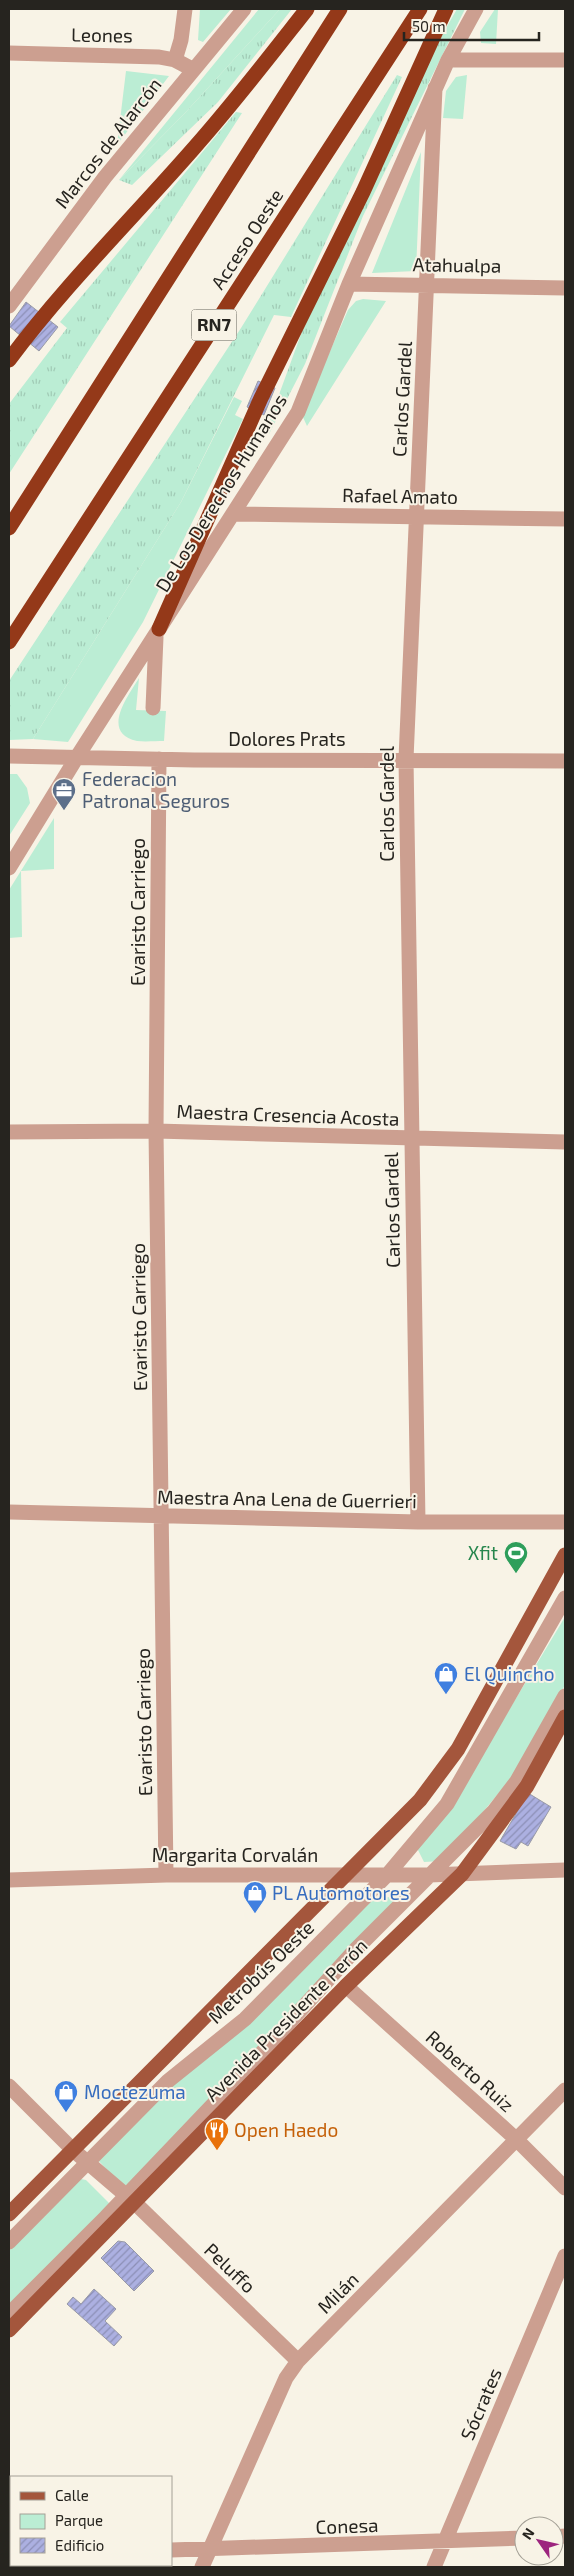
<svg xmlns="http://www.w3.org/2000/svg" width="574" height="2576" font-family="'Exo 2',sans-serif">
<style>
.grass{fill:url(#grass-tufts)}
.park{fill:#bbedd4}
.building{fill:url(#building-hatch);stroke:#999aa6}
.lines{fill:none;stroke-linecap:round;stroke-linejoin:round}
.minor{stroke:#cc9f90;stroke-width:15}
.major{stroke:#a4563c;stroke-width:15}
.highway{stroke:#943919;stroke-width:15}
.labels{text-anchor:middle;stroke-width:4;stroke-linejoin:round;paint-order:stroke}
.shield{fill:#f8f3e6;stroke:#65625b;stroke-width:1}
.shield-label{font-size:18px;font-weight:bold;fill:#26241f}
.street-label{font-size:19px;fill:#26241f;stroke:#f8f3e6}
.service-label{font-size:19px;fill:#4e5e75;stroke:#f8f3e6;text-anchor:start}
.leisure-label{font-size:19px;fill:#27864d;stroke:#f8f3e6;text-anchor:end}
.shop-label{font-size:19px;fill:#366cbe;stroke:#f8f3e6;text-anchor:start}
.food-label{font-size:19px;fill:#c56008;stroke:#f8f3e6;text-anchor:start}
</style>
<defs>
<pattern id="grass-tufts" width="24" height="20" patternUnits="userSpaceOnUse" patternTransform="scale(1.25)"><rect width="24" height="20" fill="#bbedd4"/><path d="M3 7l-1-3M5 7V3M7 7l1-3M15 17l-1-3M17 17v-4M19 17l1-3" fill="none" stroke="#a1cbb6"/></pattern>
<pattern id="building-hatch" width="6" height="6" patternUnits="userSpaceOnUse" patternTransform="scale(1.25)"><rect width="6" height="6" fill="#acb0e1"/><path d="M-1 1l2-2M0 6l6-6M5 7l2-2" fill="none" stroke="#8c8fb6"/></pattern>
</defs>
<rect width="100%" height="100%" fill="#f8f3e6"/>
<!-- grass -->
<path class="grass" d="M280 9H292L218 102 132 185 119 180 185 113Z
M457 9H465L363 216 305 364 269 434 265 433 304 326 442 35Z
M397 75 402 77 291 317 274 315 181 502 33 739 9 740V681L241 328Z
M236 112 242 113 9 474V404L67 328 60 322Z"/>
<!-- park -->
<path class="park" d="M200 9H231L203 42 198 40Z
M259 9H280L185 113 119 180Z
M495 9H498L496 44 481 43 480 32Z
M126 71 169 76 117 145Z
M467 75 463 119 443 118 446 91 456 77Z
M421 152 416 271 372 273Z
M363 299 386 301 307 426 302 415 348 310 356 301Z
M234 397 242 401 235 415 243 419 143 622 68 742 33 739 181 502Z
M139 678 136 710 166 711 164 741C156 741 145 742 137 741 100 733 128 696 139 678Z
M9 774H17L27 788 30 803 9 836Z
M54 818V869L21 871 22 937 9 938V890Z
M565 1617V1685L518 1770 442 1861 424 1862 416 1846 457 1796Z
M369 1896 402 1898 127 2191 96 2158Z
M76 2178 86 2180 112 2206 9 2309V2245Z"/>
<!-- building -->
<path class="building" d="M26 302 58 327 39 351 9 326Z
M258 381 275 388 264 415 247 407Z
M528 1793 551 1807 528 1846 521 1842 516 1849 500 1841Z
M118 2241 125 2242 154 2271 134 2291 101 2258Z
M94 2289 116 2309 105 2321 122 2337 114 2346 67 2304 73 2297 81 2304Z"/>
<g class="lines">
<!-- minor -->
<path class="minor" d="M9 53 159 57 175 60 192 69
M175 60 181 40 185 9
M448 60H565
M349 284 565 288
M9 306 105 177 244 9
M235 514 565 519
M153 708 156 637
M9 756 194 760 565 761
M159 759 156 1131 166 1875
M9 868 77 757 298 412 349 284 448 60 476 9
M9 1132 156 1131 565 1142
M9 1512 418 1522H565
M418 1522 406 759 435 88
M9 1880 166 1875H429L565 1870
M346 1986 517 2140 565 2188
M9 2086 73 2150 135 2203 298 2361
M9 2242 168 2081 245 2019 388 1874 447 1804 565 1598
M9 2314 106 2217 248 2068 356 1949 494 1811 517 1781 565 1696
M554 2537 565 2536
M9 2550H11
M171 2550 524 2538
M202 2567 286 2378 298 2361 565 2090
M434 2567 565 2256"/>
<!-- major -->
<path class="major" d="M9 2214 420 1800 458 1749 565 1555
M9 2330 346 1986 462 1874 527 1786 565 1717"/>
<!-- highway -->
<path class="highway" d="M9 360C65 285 132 219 194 148 234 103 270 56 307 9
M9 528 340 9
M159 629 261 398 363 192 446 9
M9 642 420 9"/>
</g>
<!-- icons -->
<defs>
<g id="office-pin" transform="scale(1.25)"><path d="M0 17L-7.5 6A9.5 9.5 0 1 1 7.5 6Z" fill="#5c6f8a" stroke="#f8f3e6"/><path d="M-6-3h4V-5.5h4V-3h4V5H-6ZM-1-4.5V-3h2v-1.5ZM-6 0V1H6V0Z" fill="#fff"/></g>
<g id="stadium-pin" transform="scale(1.25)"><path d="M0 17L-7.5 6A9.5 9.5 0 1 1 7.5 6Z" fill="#2e9e5b" stroke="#f8f3e6"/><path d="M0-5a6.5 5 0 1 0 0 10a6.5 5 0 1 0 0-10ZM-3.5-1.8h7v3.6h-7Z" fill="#fff"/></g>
<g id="shop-pin" transform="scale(1.25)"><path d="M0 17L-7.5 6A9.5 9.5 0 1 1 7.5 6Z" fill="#3f7fe0" stroke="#f8f3e6"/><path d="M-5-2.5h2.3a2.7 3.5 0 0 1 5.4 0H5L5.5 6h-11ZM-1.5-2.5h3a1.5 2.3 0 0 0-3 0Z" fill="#fff"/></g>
<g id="restaurant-pin" transform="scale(1.25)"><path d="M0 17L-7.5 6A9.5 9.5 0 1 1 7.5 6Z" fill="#e8710a" stroke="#f8f3e6"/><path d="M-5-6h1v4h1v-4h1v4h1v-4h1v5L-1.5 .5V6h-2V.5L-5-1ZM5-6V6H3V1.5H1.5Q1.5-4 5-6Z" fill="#fff"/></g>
</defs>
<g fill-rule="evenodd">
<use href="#office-pin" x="64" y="790"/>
<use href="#stadium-pin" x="516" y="1553"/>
<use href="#shop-pin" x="446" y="1674"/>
<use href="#shop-pin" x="255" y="1893"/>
<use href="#shop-pin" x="66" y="2092"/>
<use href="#restaurant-pin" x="217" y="2130"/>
</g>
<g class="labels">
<!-- shield labels -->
<rect class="shield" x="191.5" y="309.5" width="45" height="31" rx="4"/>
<g class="shield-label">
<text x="214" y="331">RN7</text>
</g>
<!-- street labels -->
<g class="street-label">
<text transform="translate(102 35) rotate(1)" y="7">Leones</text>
<text transform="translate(108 143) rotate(-52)" y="7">Marcos de Alarcón</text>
<text transform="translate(247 239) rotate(-57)" y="7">Acceso Oeste</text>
<text transform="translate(457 265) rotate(1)" y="7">Atahualpa</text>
<text transform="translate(402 399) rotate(-87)" y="7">Carlos Gardel</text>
<text transform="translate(221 493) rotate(-58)" y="7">De Los Derechos Humanos</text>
<text transform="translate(400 496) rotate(1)" y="7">Rafael Amato</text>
<text x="287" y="746">Dolores Prats</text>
<text transform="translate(387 804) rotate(-90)" y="7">Carlos Gardel</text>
<text transform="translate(138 912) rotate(-90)" y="7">Evaristo Carriego</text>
<text transform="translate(288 1115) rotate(2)" y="7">Maestra Cresencia Acosta</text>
<text transform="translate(392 1210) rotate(-91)" y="7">Carlos Gardel</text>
<text transform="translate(139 1317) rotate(-91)" y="7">Evaristo Carriego</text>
<text transform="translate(287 1499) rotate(1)" y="7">Maestra Ana Lena de Guerrieri</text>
<text transform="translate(144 1722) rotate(-91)" y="7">Evaristo Carriego</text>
<text x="235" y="1862">Margarita Corvalán</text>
<text transform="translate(261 1972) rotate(-44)" y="7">Metrobús Oeste</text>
<text transform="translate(286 2020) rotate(-45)" y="7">Avenida Presidente Perón</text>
<text transform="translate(470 2071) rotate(42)" y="7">Roberto Ruiz</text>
<text transform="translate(230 2268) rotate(44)" y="7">Peluffo</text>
<text transform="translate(338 2293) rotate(-45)" y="7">Milán</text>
<text transform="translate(481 2404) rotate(-67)" y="7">Sócrates</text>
<text transform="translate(347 2526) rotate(-2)" y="7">Conesa</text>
</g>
<!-- service labels -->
<g class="service-label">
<text x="82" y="786">Federacion<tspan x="82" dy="22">Patronal Seguros</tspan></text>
</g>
<!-- leisure labels -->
<g class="leisure-label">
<text x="498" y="1560">Xfit</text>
</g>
<!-- shop labels -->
<g class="shop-label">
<text x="464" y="1681">El Quincho</text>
<text x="272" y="1900">PL Automotores</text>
<text x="84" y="2099">Moctezuma</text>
</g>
<!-- food labels -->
<g class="food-label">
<text x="234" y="2137">Open Haedo</text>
</g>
</g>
<!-- border -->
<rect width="574" height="2576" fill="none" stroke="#26241f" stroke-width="20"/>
<!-- legend -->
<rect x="10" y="2476" width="162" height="90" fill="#f8f3e6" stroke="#a4a096"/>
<rect x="20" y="2492" width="25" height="8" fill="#a4563c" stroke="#a4a096"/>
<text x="55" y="2501" font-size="15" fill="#26241f">Calle</text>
<rect x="20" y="2514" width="25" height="15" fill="#bbedd4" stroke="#a4a096"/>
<text x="55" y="2526" font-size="15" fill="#26241f">Parque</text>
<rect x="20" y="2538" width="25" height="15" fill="url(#building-hatch)" stroke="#a4a096"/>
<text x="55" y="2551" font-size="15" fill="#26241f">Edificio</text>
<!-- north arrow -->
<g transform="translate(539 2541) rotate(304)"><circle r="24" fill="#f8f3e6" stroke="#a4a096"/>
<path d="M0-4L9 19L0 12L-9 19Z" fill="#9d257e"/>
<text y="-8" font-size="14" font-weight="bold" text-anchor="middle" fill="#26241f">N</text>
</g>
<!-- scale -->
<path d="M404 32v8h135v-8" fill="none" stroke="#26241f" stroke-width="2.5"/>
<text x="412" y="32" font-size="15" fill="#26241f" stroke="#f8f3e6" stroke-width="4" paint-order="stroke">50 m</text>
</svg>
